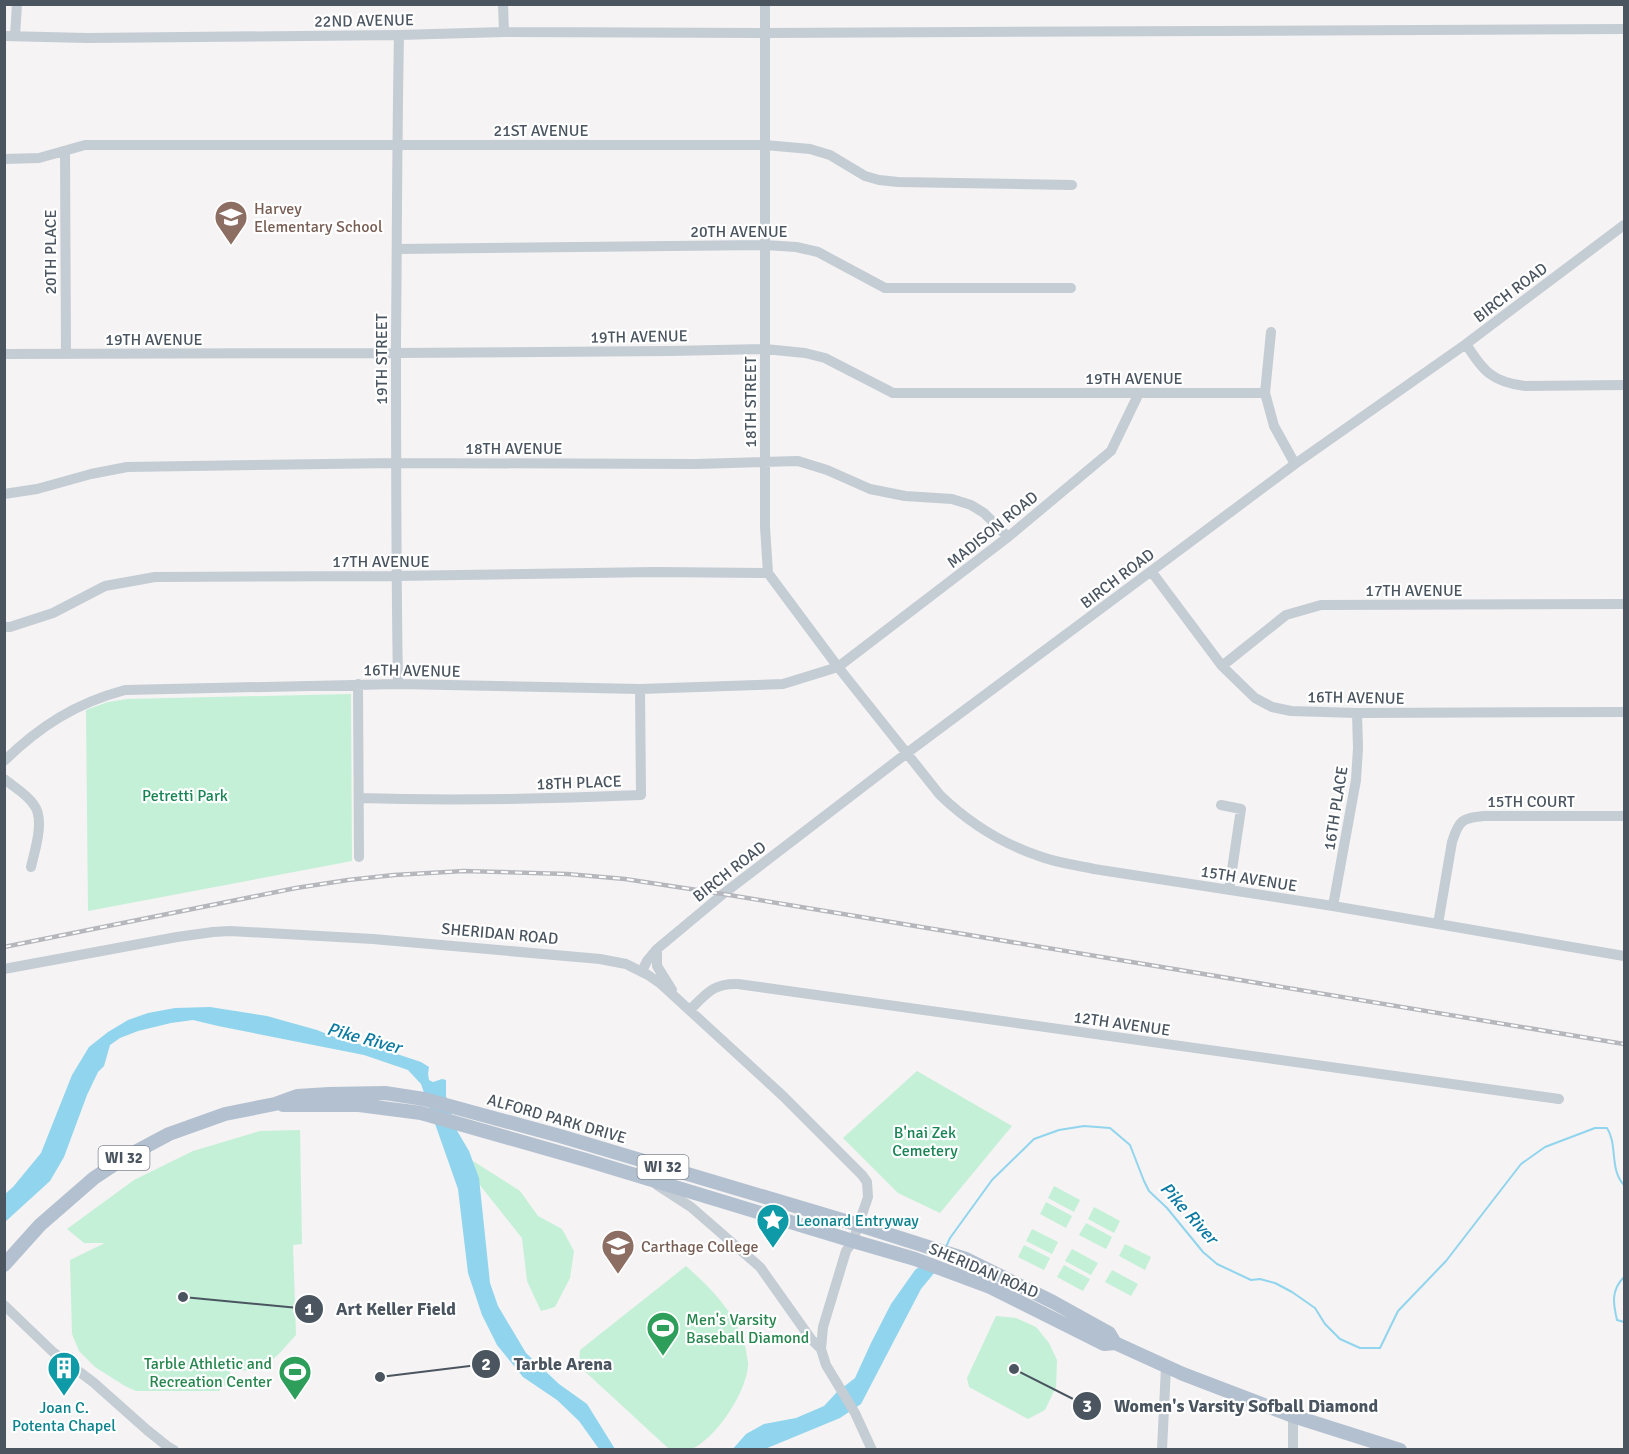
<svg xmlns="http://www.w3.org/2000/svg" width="1629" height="1454" font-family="Signika,sans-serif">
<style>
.green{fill:#c3f0d7}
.water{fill:#90d5ed}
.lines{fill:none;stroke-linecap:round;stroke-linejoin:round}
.stream{stroke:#90d5ed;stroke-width:2}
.minor{stroke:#c4ccd4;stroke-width:10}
.major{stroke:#b3c0d0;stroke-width:14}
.rail-casing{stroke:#b5b7bd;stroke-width:4.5}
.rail{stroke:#fff;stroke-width:2;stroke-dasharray:7;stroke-linecap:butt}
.labels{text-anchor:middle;stroke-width:4.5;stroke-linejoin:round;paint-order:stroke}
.shield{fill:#fff;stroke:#808890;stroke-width:1.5}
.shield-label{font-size:15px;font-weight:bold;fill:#4a5560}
.street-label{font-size:16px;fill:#4a5560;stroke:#fff}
.education-label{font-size:16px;fill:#785e54;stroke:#fff;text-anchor:start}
.park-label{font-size:16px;fill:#188454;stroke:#fff}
.culture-label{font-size:16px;fill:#0d838f;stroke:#fff;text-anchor:start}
.leisure-label{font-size:16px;fill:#27864d;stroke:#fff;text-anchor:start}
.water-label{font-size:18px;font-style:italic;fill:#0c7aa1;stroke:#fff}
.leader{fill:none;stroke:#4a5560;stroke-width:2}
.callout-dot{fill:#4a5560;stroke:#fff;stroke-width:2}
.mark-label{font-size:18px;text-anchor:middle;font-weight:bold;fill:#fff}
.callout-label{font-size:18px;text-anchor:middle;font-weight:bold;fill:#4a5560;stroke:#fff;stroke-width:4.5;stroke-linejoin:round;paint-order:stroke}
</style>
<rect width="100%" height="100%" fill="#f5f3f3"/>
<!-- green -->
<path class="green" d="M351 694 352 861 88 911 86 710 108 702 127 699Z
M917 1071 1012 1126 940 1213 898 1193 843 1138Z
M300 1130 302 1244 293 1245 296 1335C273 1360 267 1372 230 1371V1380L219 1391H136L125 1386 95 1367 79 1351 72 1334 70 1260 105 1243H84L67 1229 134 1180 193 1151 260 1131Z
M473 1161 520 1191 538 1216 562 1229 574 1251 570 1278 555 1307 541 1311 527 1281 522 1238 479 1184Z
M1054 1186 1080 1200 1074 1212 1048 1198Z
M1046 1202 1072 1216 1066 1228 1040 1214Z
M1094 1207 1120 1221 1114 1233 1088 1219Z
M1086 1223 1112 1237 1106 1249 1079 1235Z
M1032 1229 1058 1242 1052 1254 1026 1241Z
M1125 1244 1151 1257 1145 1270 1119 1256Z
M1024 1245 1050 1258 1044 1270 1018 1257Z
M1072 1249 1098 1263 1091 1275 1065 1261Z
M1064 1265 1090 1279 1083 1291 1057 1277Z
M686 1266C712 1289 738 1315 746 1350 746 1354 748 1360 748 1364 748 1380 735 1405 725 1418 718 1428 703 1445 691 1449 685 1451 675 1450 669 1449L579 1366 580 1350Z
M1112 1270 1138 1284 1131 1296 1105 1282Z
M996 1316 1016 1318 1036 1327 1049 1343 1057 1360 1056 1387 1045 1410 1028 1419 969 1387 967 1378Z"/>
<!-- water -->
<path class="water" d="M210 1007 267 1016 317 1030 347 1042 373 1046 421 1062 429 1067 428 1074 429 1080 433 1082 442 1079 446 1080V1096L456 1129 469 1151 479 1178 490 1283 498 1306 526 1353 559 1384 587 1404 615 1449H599L579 1421 557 1400 523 1377 497 1345 482 1315 468 1273 458 1189 421 1084 408 1070 364 1055 218 1026 193 1020 171 1023 138 1031 120 1038 110 1045 104 1066 98 1072 87 1095 64 1157 50 1181 5 1222V1194L13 1187 41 1153 72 1075 89 1047 108 1032 128 1020 148 1013 175 1008Z
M919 1267 935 1272 921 1289 861 1404 840 1418 765 1449 732 1450 746 1434 764 1424 796 1418 824 1406 837 1392 855 1378 871 1343 891 1304 915 1270Z"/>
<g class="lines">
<!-- stream -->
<path class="stream" d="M946 1247 950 1238 992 1180 1034 1139 1059 1130 1084 1126 1110 1128 1130 1145 1144 1181 1149 1191 1167 1208 1203 1252 1217 1264 1251 1280 1260 1279 1275 1283 1292 1292 1315 1308 1325 1324 1340 1339 1360 1348H1380L1398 1311 1446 1261 1521 1164 1545 1147 1595 1128H1607C1618 1145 1609 1169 1624 1185
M1624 1277C1611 1290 1613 1303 1617 1320L1624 1322"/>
<!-- minor -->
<path class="minor" d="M503 4 504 32
M765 4V527L768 573 838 667 940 795C968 822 1003 844 1039 856 1057 863 1076 865 1094 869L1333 906 1624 956
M4 36 87 38 399 35 504 32 764 33 1624 29
M15 36 17 4
M65 151 66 354
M4 159 39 158 85 145H765L810 149 830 155 865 176 879 180 898 182 1072 185
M397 249 765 245 796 247 818 252 885 288H1071
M1271 332 1265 393 1274 426 1295 464
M1466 344C1483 371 1492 382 1525 386L1624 385
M4 354 396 353 670 351 765 349 805 353 825 358 893 393H1265
M4 494 37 489 91 474 127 467 396 463 696 464 798 461 827 470 870 489 905 496 952 499 971 505 984 513 1008 537
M1151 571 1222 666 1255 698 1272 707 1291 711 1357 713 1624 712
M4 627H10L53 613 105 586 155 577 396 576 655 572 768 573
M1222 666 1286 615 1321 605 1624 604
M358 684 359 857
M398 684C396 569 396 454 396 339 397 238 397 136 399 35
M4 761C40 726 76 703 125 690L398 684 640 689 783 684 838 667 1008 537 1111 451 1139 393
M4 779C14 787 27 794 34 805 45 819 35 850 31 867
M359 798C453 801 547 799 641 795L640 689
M1221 805 1241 809 1229 890
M1333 906 1356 780 1358 748 1357 713
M1438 924 1452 842C1459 820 1462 818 1484 816H1624
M657 949V966L672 990
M4 969 177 937 213 932 230 931 373 939 600 959 626 964 648 975 661 984 783 1096 862 1175 867 1182 868 1197 853 1241 846 1251 823 1327 821 1349
M642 971 647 961 657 949 723 894 907 753 1295 464 1466 344 1624 225
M690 1010C706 994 713 983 738 984L1559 1099
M657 1185 691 1207 760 1267 811 1339 821 1349 826 1365 855 1413 872 1450
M4 1305 53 1352 93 1382 147 1430 167 1446 174 1450
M1293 1416V1450
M1162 1450 1166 1367"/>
<!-- major -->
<path class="major" d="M283 1105H359L421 1113 586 1160 853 1241 915 1259 990 1287 1104 1344 1115 1343 1183 1374 1293 1416 1400 1450
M4 1265 40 1225 94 1178 124 1158 169 1134 225 1114 275 1104 297 1096 329 1094 385 1093 424 1099 560 1136 859 1225 966 1259 1053 1302 1109 1333 1115 1343"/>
<!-- rail casing -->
<g class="rail-casing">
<path id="rail" d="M4 947 296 888 348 880 394 875 464 871 567 874 625 879 723 894 1624 1044"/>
</g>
<!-- rail -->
<use href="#rail" class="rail"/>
</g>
<!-- icons -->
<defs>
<g id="school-pin" transform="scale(1.725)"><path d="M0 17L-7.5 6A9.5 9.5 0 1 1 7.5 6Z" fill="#8d6e63" stroke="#fff"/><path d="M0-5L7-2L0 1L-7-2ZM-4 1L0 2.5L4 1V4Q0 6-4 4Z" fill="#fff"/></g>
<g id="sight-pin" transform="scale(1.725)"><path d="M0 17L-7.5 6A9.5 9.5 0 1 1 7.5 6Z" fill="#0f9aa8" stroke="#fff"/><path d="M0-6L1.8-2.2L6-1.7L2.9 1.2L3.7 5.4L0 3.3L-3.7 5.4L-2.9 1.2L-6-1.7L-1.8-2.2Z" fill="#fff"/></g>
<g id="university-pin" transform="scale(1.725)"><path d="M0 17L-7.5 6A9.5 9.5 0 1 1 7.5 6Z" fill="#8d6e63" stroke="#fff"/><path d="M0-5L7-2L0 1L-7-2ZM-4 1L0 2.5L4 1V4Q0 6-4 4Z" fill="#fff"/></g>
<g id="stadium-pin" transform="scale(1.725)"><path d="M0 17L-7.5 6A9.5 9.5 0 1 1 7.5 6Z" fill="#2e9e5b" stroke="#fff"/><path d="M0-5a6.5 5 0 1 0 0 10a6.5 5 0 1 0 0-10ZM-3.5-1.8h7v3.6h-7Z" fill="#fff"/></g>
<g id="building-pin" transform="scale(1.725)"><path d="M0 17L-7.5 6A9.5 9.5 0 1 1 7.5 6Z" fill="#0f9aa8" stroke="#fff"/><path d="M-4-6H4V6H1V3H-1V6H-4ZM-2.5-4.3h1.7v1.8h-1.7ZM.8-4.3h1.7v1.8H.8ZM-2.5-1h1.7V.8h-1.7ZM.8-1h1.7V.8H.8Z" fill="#fff"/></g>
</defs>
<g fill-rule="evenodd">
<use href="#school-pin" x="231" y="217"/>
<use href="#sight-pin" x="773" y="1220"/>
<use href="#university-pin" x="618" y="1246"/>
<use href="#stadium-pin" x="663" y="1328"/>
<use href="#building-pin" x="64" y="1368"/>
<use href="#stadium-pin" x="295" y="1372"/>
</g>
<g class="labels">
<!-- shield labels -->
<g class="shield">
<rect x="98.5" y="1146" width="51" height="24" rx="4.5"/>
<rect x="637.5" y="1155" width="51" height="24" rx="4.5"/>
</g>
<g class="shield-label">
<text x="124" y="1163">WI 32</text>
<text x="663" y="1172">WI 32</text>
</g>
<!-- street labels -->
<g class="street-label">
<text transform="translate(364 20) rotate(-1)" y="6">22ND AVENUE</text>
<text x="541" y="136">21ST AVENUE</text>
<text x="739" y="237">20TH AVENUE</text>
<text transform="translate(50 252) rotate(-90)" y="6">20TH PLACE</text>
<text transform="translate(1510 292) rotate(-37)" y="6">BIRCH ROAD</text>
<text transform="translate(639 336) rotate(-1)" y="6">19TH AVENUE</text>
<text x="154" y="345">19TH AVENUE</text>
<text transform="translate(381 359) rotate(-90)" y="6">19TH STREET</text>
<text x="1134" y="384">19TH AVENUE</text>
<text transform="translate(750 402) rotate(-90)" y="6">18TH STREET</text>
<text x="514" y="454">18TH AVENUE</text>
<text transform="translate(992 529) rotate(-39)" y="6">MADISON ROAD</text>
<text x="381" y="567">17TH AVENUE</text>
<text transform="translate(1117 578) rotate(-37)" y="6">BIRCH ROAD</text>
<text x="1414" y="596">17TH AVENUE</text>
<text transform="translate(412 670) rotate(1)" y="6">16TH AVENUE</text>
<text transform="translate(1356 697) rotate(1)" y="6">16TH AVENUE</text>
<text transform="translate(579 782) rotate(-2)" y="6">18TH PLACE</text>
<text x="1531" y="807">15TH COURT</text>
<text transform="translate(1335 808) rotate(-81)" y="6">16TH PLACE</text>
<text transform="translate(729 871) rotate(-38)" y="6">BIRCH ROAD</text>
<text transform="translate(1249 878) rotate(9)" y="6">15TH AVENUE</text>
<text transform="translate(500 933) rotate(5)" y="6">SHERIDAN ROAD</text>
<text transform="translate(1122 1023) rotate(8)" y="6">12TH AVENUE</text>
<text transform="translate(557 1118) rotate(16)" y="6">ALFORD PARK DRIVE</text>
<text transform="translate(984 1270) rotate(23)" y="6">SHERIDAN ROAD</text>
</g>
<!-- education labels -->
<g class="education-label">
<text x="254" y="214">Harvey<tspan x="254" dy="18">Elementary School</tspan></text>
<text x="641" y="1252">Carthage College</text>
</g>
<!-- park labels -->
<g class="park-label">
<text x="185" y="801">Petretti Park</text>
<text x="925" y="1138">B'nai Zek<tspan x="925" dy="18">Cemetery</tspan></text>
</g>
<!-- culture labels -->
<g class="culture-label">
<text x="796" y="1226">Leonard Entryway</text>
<text x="64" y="1413" text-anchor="middle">Joan C.<tspan x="64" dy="18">Potenta Chapel</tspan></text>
</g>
<!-- leisure labels -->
<g class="leisure-label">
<text x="686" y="1325">Men's Varsity<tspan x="686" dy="18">Baseball Diamond</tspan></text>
<text x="272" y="1369" text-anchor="end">Tarble Athletic and<tspan x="272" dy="18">Recreation Center</tspan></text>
</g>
<!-- water labels -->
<g class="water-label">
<text transform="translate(364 1038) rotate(15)" y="6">Pike River</text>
<text transform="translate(1189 1213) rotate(48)" y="6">Pike River</text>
</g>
</g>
<!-- callouts -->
<path class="leader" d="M183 1297L309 1309M380 1377L486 1364M1014 1369L1087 1406"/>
<g class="callout-dot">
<circle cx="183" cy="1297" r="6"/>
<circle cx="380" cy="1377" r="6"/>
<circle cx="1014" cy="1369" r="6"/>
<circle cx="309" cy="1309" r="15"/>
<circle cx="486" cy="1364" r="15"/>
<circle cx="1087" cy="1406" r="15"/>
</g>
<g class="mark-label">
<text x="309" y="1315">1</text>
<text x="486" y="1370">2</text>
<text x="1087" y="1412">3</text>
</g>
<g class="callout-label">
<text x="396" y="1315">Art Keller Field</text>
<text x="563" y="1370">Tarble Arena</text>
<text x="1246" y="1412">Women's Varsity Sofball Diamond</text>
</g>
<!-- border -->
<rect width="1629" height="1454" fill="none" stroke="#4a5560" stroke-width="12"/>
</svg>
